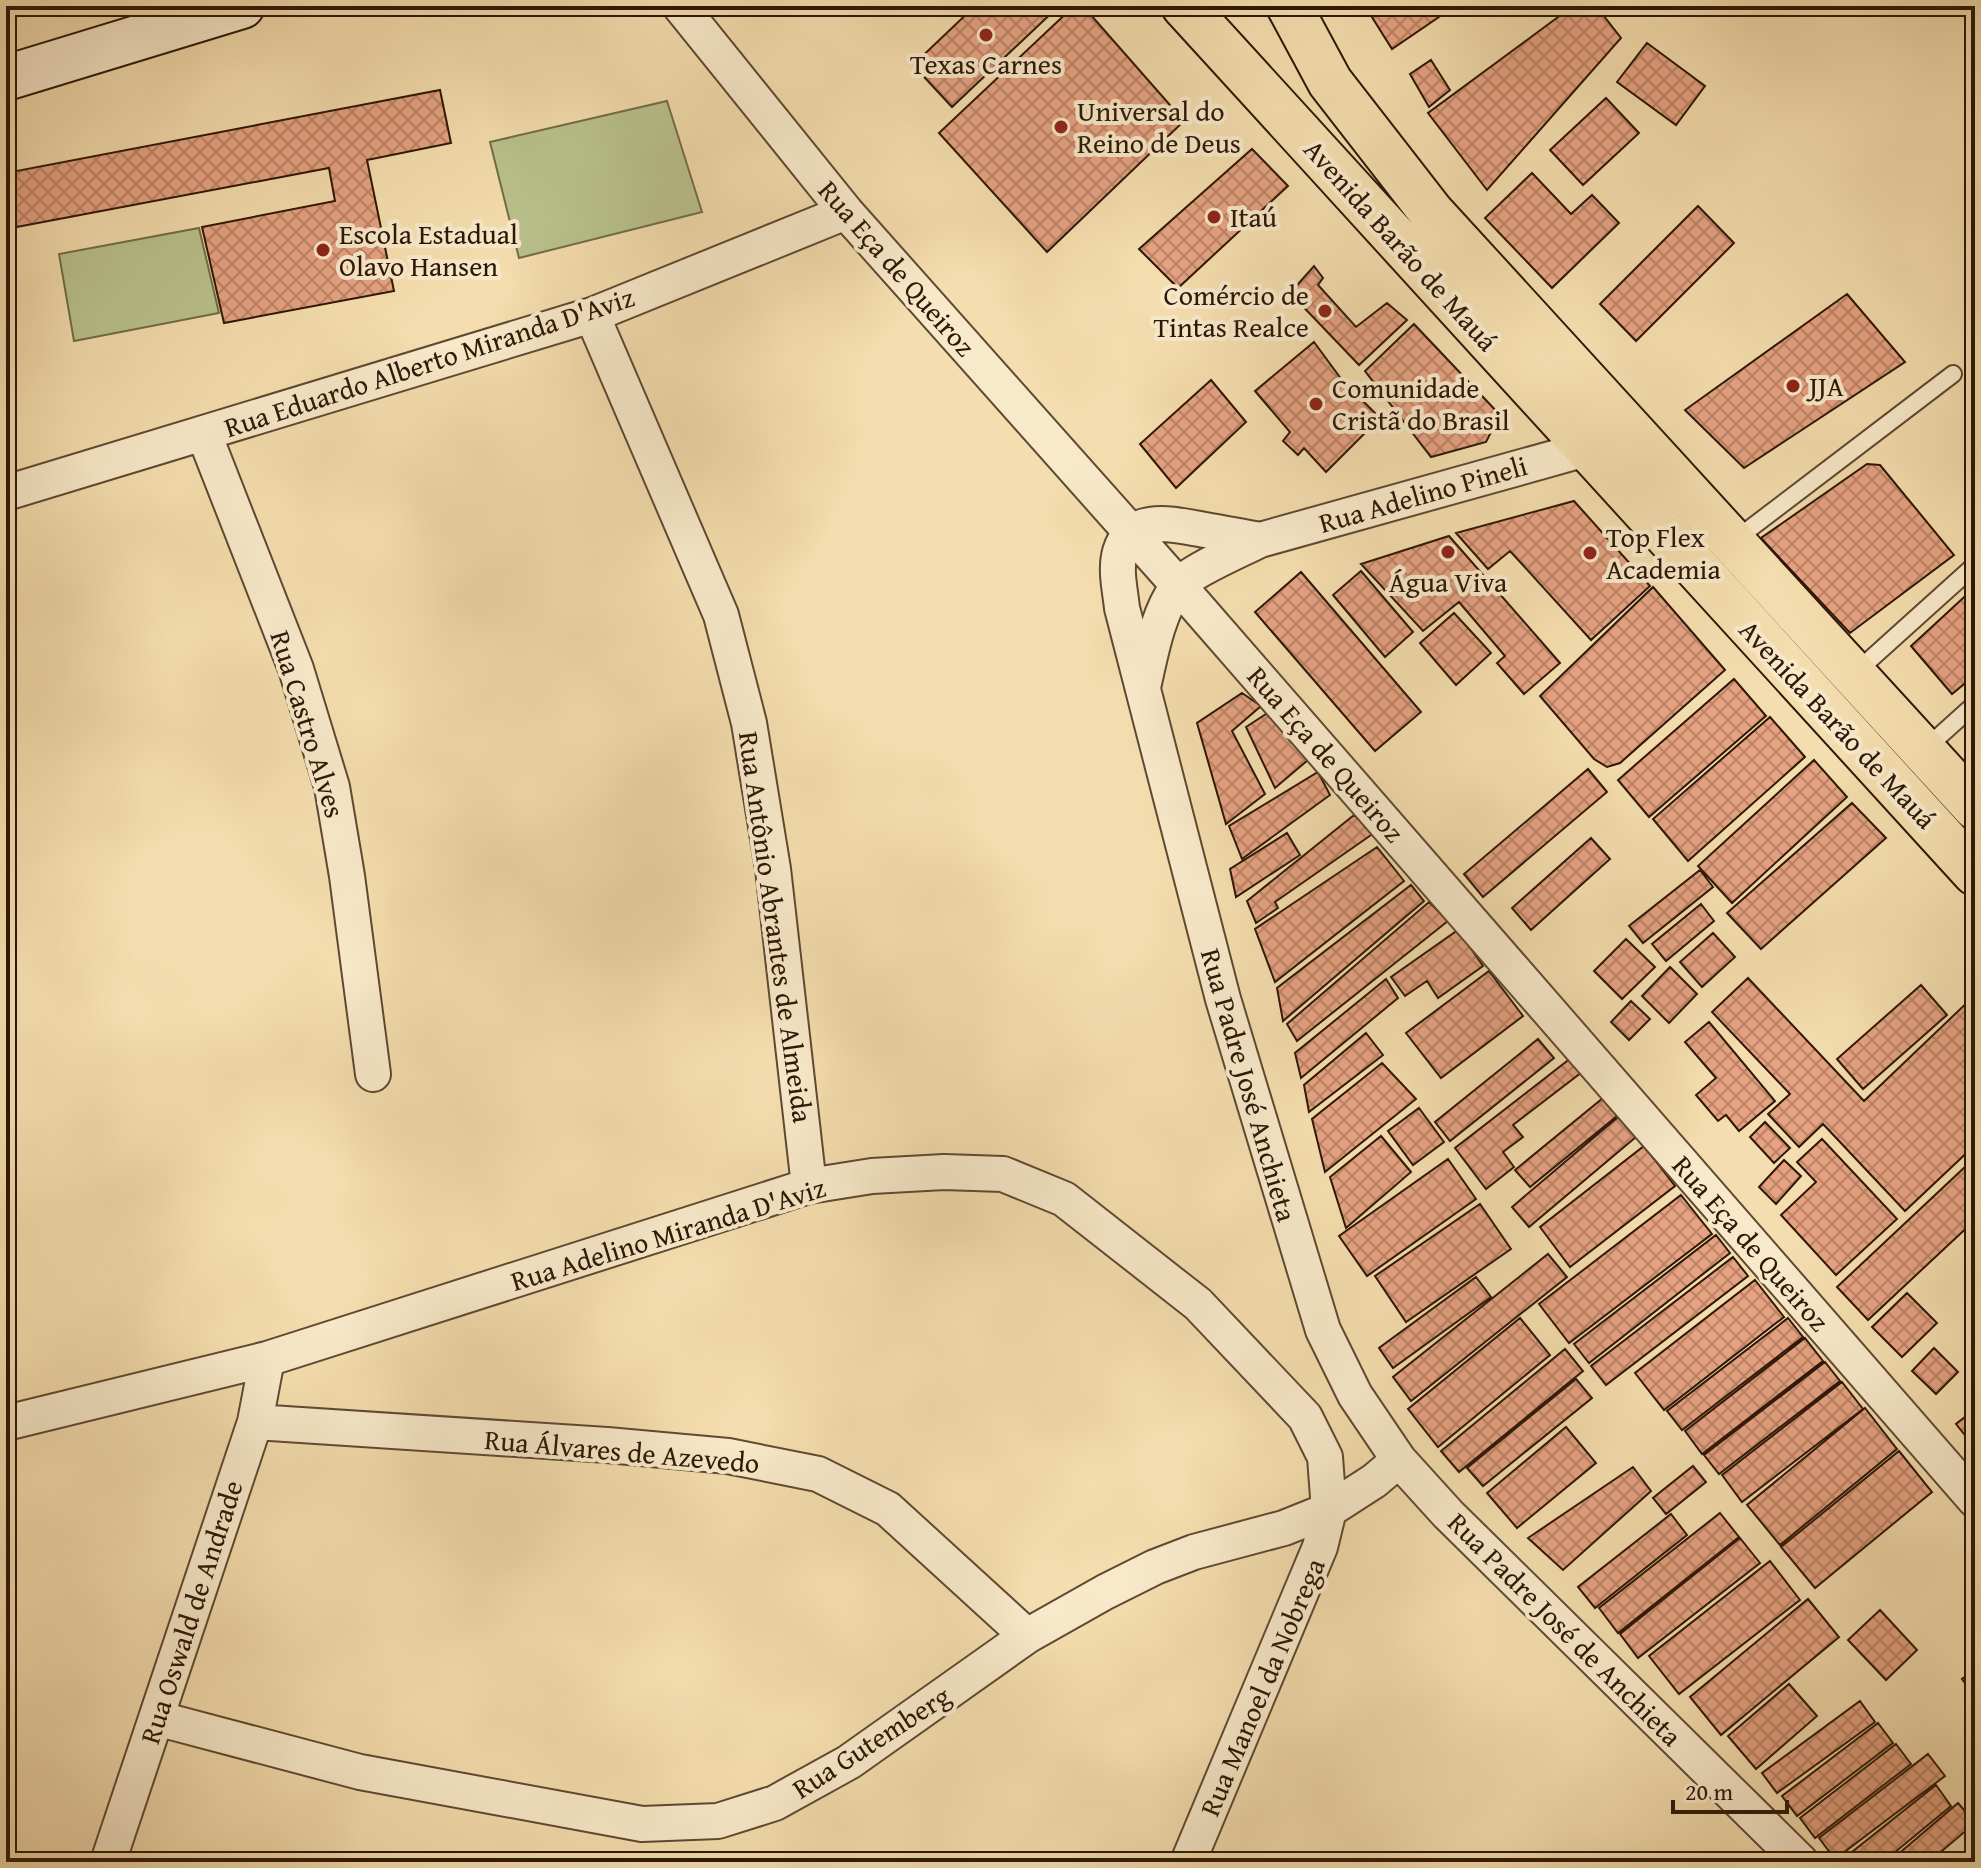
<svg xmlns="http://www.w3.org/2000/svg" width="1981" height="1868" font-family="'Gentium Book Plus',serif">
<style>
.pitch{fill:#b9c28c;stroke:#736c4a;stroke-width:2}
.building{fill:url(#building-cross-hatch);stroke:#2d1707;stroke-width:2}
.lines{fill:none;stroke-linecap:round;stroke-linejoin:round}
.service-casing{stroke:#5f4831;stroke-width:20}
.minor-casing{stroke:#5f4831;stroke-width:38}
.secondary-casing{stroke:#2d1707;stroke-width:48}
.primary-casing{stroke:#2d1707;stroke-width:48}
.service{stroke:#f8e9ca;stroke-width:16}
.minor{stroke:#f8e9ca;stroke-width:34}
.secondary{stroke:#f8e9ca;stroke-width:44}
.primary{stroke:#f4ddae;stroke-width:44}
.poi-dot{fill:#8f2418;stroke:#f8e9ca;stroke-width:3}
.labels{text-anchor:middle;stroke-width:8;stroke-linejoin:round;paint-order:stroke}
.poi-label{font-size:28px;fill:#2d1707;stroke:#f8e9ca;text-anchor:start}
.street-label{font-size:28px;fill:#2d1707;stroke:#f8e9ca}
</style>
<defs>
<pattern id="building-cross-hatch" width="8" height="8" patternUnits="userSpaceOnUse" patternTransform="scale(2)"><rect width="8" height="8" fill="#e6a281"/><path d="M0 0l8 8M0 8l8-8" fill="none" stroke="#bb8368"/></pattern>
</defs>
<rect width="100%" height="100%" fill="#f4ddae"/>
<filter id="stains"><feTurbulence type="fractalNoise" baseFrequency=".0025" numOctaves="4"/><feColorMatrix values="0 0 0 0 .2 0 0 0 0 .09 0 0 0 0 .02 0 0 0 .5 -.17"/></filter>
<radialGradient id="worn" r=".72"><stop offset=".6" stop-color="#630" stop-opacity="0"/><stop offset="1" stop-color="#630" stop-opacity=".3"/></radialGradient>
<!-- pitch -->
<path class="pitch" d="M667 101 702 212 519 258 490 142Z
M199 228 219 313 74 341 59 254Z"/>
<!-- building -->
<path class="building" d="M975 6H1059L952 107 913 65Z
M1074 6H1083L1184 121 1047 252 939 133Z
M1365 6H1455L1392 49Z
M1573 6H1596L1621 38 1487 190 1428 113Z
M1647 43 1705 86 1676 125 1617 82Z
M1431 60 1450 90 1429 107 1410 74Z
M440 90 451 143 367 160 394 291 224 323 202 227 335 201 329 168 6 229V173Z
M1606 98 1639 133 1583 185 1550 150Z
M1252 149 1288 186 1178 288 1139 249Z
M1532 173 1571 214 1592 195 1619 223 1552 288 1485 218Z
M1698 206 1734 243 1636 341 1600 304Z
M1314 266 1323 278 1318 285 1356 327 1387 303 1407 320 1359 365 1290 293Z
M1847 294 1905 362 1744 468 1685 410Z
M1414 324 1500 415 1486 442 1431 457 1365 371Z
M1314 342 1342 380 1380 418 1326 472 1304 448 1298 455 1283 441 1290 432 1255 391Z
M1211 380 1246 422 1176 488 1140 444Z
M1867 464 1880 465 1954 555 1850 633 1761 538Z
M1574 501 1650 586 1591 640 1510 551 1488 569 1456 533Z
M1449 536 1560 663 1524 694 1497 663 1505 656 1459 602 1423 631 1361 564Z
M1361 571 1413 632 1385 657 1333 595Z
M1301 572 1421 712 1375 751 1255 612Z
M1653 587 1725 670 1620 763 1607 767 1594 759 1540 696Z
M1975 587V675L1952 694 1911 646Z
M1454 613 1491 653 1456 685 1420 643Z
M1734 679 1766 716 1649 817 1618 780Z
M1242 693 1261 706 1232 731 1265 794 1226 824 1197 723Z
M1269 712 1308 760 1275 788 1246 727Z
M1770 717 1805 757 1688 861 1653 819Z
M1814 760 1847 797 1732 903 1698 866Z
M1588 769 1607 792 1483 897 1464 874Z
M1318 772 1330 795 1242 859 1229 826Z
M1852 803 1886 838 1761 949 1727 913Z
M1354 815 1374 833 1275 902 1278 908 1256 923 1247 901Z
M1287 833 1300 855 1236 897 1230 869Z
M1591 838 1610 859 1531 930 1512 908Z
M1377 847 1404 881 1275 982 1255 929Z
M1700 870 1713 887 1643 943 1629 926Z
M1411 885 1424 901 1283 1021 1277 988Z
M1429 902 1448 921 1297 1041 1287 1024Z
M1701 904 1714 921 1666 961 1652 944Z
M1458 930 1483 966 1438 998 1427 981 1405 996 1391 977Z
M1713 933 1735 957 1702 987 1680 962Z
M1626 939 1655 967 1622 999 1594 971Z
M1670 967 1697 994 1669 1023 1642 996Z
M1489 971 1523 1016 1441 1078 1406 1033Z
M1748 978 1864 1101 1975 995V1145L1905 1211 1823 1124 1799 1147 1768 1114 1790 1094 1712 1012Z
M1386 979 1398 998 1301 1078 1295 1053Z
M1921 985 1947 1015 1863 1089 1837 1059Z
M1631 1001 1650 1019 1629 1040 1611 1022Z
M1709 1022 1775 1101 1739 1131 1726 1115 1718 1121 1696 1095 1716 1078 1685 1042Z
M1366 1033 1383 1055 1309 1112 1304 1085Z
M1538 1039 1554 1058 1450 1141 1435 1122Z
M1571 1058 1582 1072 1513 1125 1523 1137 1503 1152 1514 1167 1486 1189 1455 1148Z
M1382 1063 1416 1099 1325 1172 1312 1119Z
M1603 1098 1617 1116 1530 1187 1515 1170Z
M1419 1108 1444 1142 1413 1165 1388 1131Z
M1618 1117 1636 1137 1529 1227 1512 1207Z
M1765 1122 1790 1148 1774 1163 1750 1137Z
M1381 1136 1411 1172 1346 1228 1330 1177Z
M1822 1139 1897 1219 1836 1275 1781 1215 1816 1182 1797 1162Z
M1644 1146 1675 1186 1570 1267 1540 1227Z
M1448 1159 1476 1199 1367 1276 1339 1236Z
M1784 1160 1801 1176 1776 1204 1759 1187Z
M1966 1166 1975 1176V1220L1868 1320 1837 1287Z
M1681 1195 1712 1234 1569 1343 1539 1304Z
M1480 1204 1511 1249 1406 1322 1375 1276Z
M1716 1235 1730 1253 1589 1363 1574 1344Z
M1548 1254 1567 1277 1411 1401 1393 1377Z
M1733 1257 1748 1276 1606 1385 1591 1366Z
M1476 1277 1491 1297 1393 1368 1379 1348Z
M1755 1280 1784 1317 1664 1410 1635 1373Z
M1907 1293 1937 1323 1902 1357 1872 1327Z
M1520 1318 1550 1355 1438 1447 1408 1409Z
M1788 1318 1803 1337 1682 1430 1667 1411Z
M1805 1338 1823 1361 1702 1454 1685 1431Z
M1934 1348 1958 1372 1936 1394 1912 1371Z
M1565 1349 1583 1371 1459 1472 1441 1451Z
M1825 1362 1840 1381 1719 1474 1704 1455Z
M1576 1379 1592 1398 1483 1486 1467 1468Z
M1842 1382 1863 1409 1742 1502 1722 1475Z
M1865 1408 1897 1449 1780 1545 1747 1505Z
M1975 1409V1448L1956 1424Z
M1566 1427 1596 1463 1517 1528 1487 1493Z
M1899 1451 1932 1492 1815 1588 1781 1547Z
M1693 1466 1706 1482 1666 1514 1653 1498Z
M1633 1467 1651 1491 1563 1570 1528 1538Z
M1720 1513 1739 1537 1618 1633 1599 1608Z
M1671 1514 1687 1535 1595 1608 1578 1587Z
M1740 1538 1760 1563 1638 1658 1620 1634Z
M1770 1561 1800 1600 1679 1694 1649 1656Z
M1808 1599 1839 1637 1721 1735 1690 1697Z
M1880 1610 1917 1650 1886 1680 1848 1640Z
M1975 1669V1697L1962 1679Z
M1789 1684 1817 1716 1756 1769 1728 1736Z
M1860 1701 1875 1722 1777 1793 1762 1773Z
M1878 1723 1893 1743 1797 1816 1782 1796Z
M1896 1744 1911 1764 1815 1838 1800 1818Z
M1928 1754 1945 1776 1835 1859 1819 1838Z
M1936 1785 1951 1806 1883 1862 1842 1860Z
M1958 1803 1975 1823 1929 1862H1889Z"/>
<g class="lines">
<!-- service casing -->
<g class="service-casing">
<path id="service" d="M1735 540 1953 374
M1854 674 1975 565
M1925 749 1975 704"/>
</g>
<!-- minor casing -->
<g class="minor-casing">
<path id="minor" d="M680 6 846 212 1178 585 1975 1500
M592 315 721 615 749 723 773 869 809 1186
M204 434 296 669 332 787 347 876 373 1074
M6 493 592 315 846 212
M1260 540C1242 537 1223 533 1205 530 1175 525 1132 512 1120 552 1115 570 1120 589 1122 608L1223 999 1323 1330 1355 1395 1399 1460 1448 1514 1801 1862
M1144 683C1151 652 1158 613 1177 587 1188 572 1242 549 1260 540L1586 449
M255 1422 607 1445 728 1456 818 1474 888 1509 1027 1636
M6 1423 267 1359 809 1186 872 1176 944 1172 1003 1174 1064 1199 1198 1304 1305 1417 1325 1457 1329 1510 1320 1547 1188 1862
M156 1718 360 1772 642 1824 718 1821 775 1803 849 1762 1027 1636 1105 1592 1155 1567 1194 1552 1284 1528 1329 1510 1374 1481 1399 1460
M108 1862 255 1422 267 1359"/>
</g>
<!-- secondary casing -->
<g class="secondary-casing">
<path id="secondary" d="M6 78 242 6"/>
</g>
<!-- primary casing -->
<g class="primary-casing">
<path id="primary" d="M1184 6 1975 873
M1289 6 1330 82 1431 212 1975 807"/>
</g>
<!-- service -->
<use href="#service" class="service"/>
<!-- minor -->
<use href="#minor" class="minor"/>
<!-- secondary -->
<use href="#secondary" class="secondary"/>
<!-- primary -->
<use href="#primary" class="primary"/>
</g>
<!-- markers -->
<g class="poi-dot">
<circle cx="986" cy="35" r="8"/>
<circle cx="1061" cy="127" r="8"/>
<circle cx="1214" cy="217" r="8"/>
<circle cx="323" cy="250" r="8"/>
<circle cx="1325" cy="311" r="8"/>
<circle cx="1793" cy="386" r="8"/>
<circle cx="1316" cy="404" r="8"/>
<circle cx="1448" cy="552" r="8"/>
<circle cx="1590" cy="553" r="8"/>
</g>
<g class="labels">
<!-- poi labels -->
<g class="poi-label">
<text x="986" y="74" text-anchor="middle">Texas Carnes</text>
<text x="1077" y="121">Universal do<tspan x="1077" dy="32">Reino de Deus</tspan></text>
<text x="1230" y="227">Itaú</text>
<text x="339" y="244">Escola Estadual<tspan x="339" dy="32">Olavo Hansen</tspan></text>
<text x="1309" y="305" text-anchor="end">Comércio de<tspan x="1309" dy="32">Tintas Realce</tspan></text>
<text x="1809" y="396">JJA</text>
<text x="1332" y="398">Comunidade<tspan x="1332" dy="32">Cristã do Brasil</tspan></text>
<text x="1606" y="547">Top Flex<tspan x="1606" dy="32">Academia</tspan></text>
<text x="1448" y="592" text-anchor="middle">Água Viva</text>
</g>
<!-- street labels -->
<g class="street-label">
<text transform="translate(1401 245) rotate(48)" y="10">Avenida Barão de Mauá</text>
<text transform="translate(897 268) rotate(49)" y="10">Rua Eça de Queiroz</text>
<text transform="translate(429 362) rotate(-18)" y="10">Rua Eduardo Alberto Miranda D'Aviz</text>
<text transform="translate(1423 494) rotate(-16)" y="10">Rua Adelino Pineli</text>
<text transform="translate(308 724) rotate(73)" y="10">Rua Castro Alves</text>
<text transform="translate(1838 724) rotate(47)" y="10">Avenida Barão de Mauá</text>
<text transform="translate(1326 754) rotate(49)" y="10">Rua Eça de Queiroz</text>
<text transform="translate(776 927) rotate(82)" y="10">Rua Antônio Abrantes de Almeida</text>
<text transform="translate(1249 1085) rotate(74)" y="10">Rua Padre José Anchieta</text>
<text transform="translate(668 1234) rotate(-17)" y="10">Rua Adelino Miranda D'Aviz</text>
<text transform="translate(1751 1243) rotate(49)" y="10">Rua Eça de Queiroz</text>
<text transform="translate(622 1451) rotate(5)" y="10">Rua Álvares de Azevedo</text>
<text transform="translate(191 1612) rotate(-72)" y="10">Rua Oswald de Andrade</text>
<text transform="translate(1565 1629) rotate(45)" y="10">Rua Padre José de Anchieta</text>
<text transform="translate(1262 1687) rotate(-67)" y="10">Rua Manoel da Nobrega</text>
<text transform="translate(871 1742) rotate(-33)" y="10">Rua Gutemberg</text>
</g>
</g>
<!-- margin -->
<rect width="1981" height="1868" fill="none" stroke="#f4ddae" stroke-width="32"/>
<rect x="8" y="8" width="1965" height="1852" fill="none" stroke="#2d1707" stroke-width="4"/>
<rect x="16" y="16" width="1949" height="1836" fill="none" stroke="#2d1707" stroke-width="2"/>
<!-- scale -->
<path d="M1673 1800v12h114v-12" fill="none" stroke="#2d1707" stroke-width="4"/>
<text x="1685" y="1800" font-size="24" fill="#2d1707" stroke="#f8e9ca" stroke-width="6" paint-order="stroke">20 m</text>
<rect width="100%" height="100%" filter="url(#stains)"/>
<rect width="100%" height="100%" fill="url(#worn)"/>
</svg>
